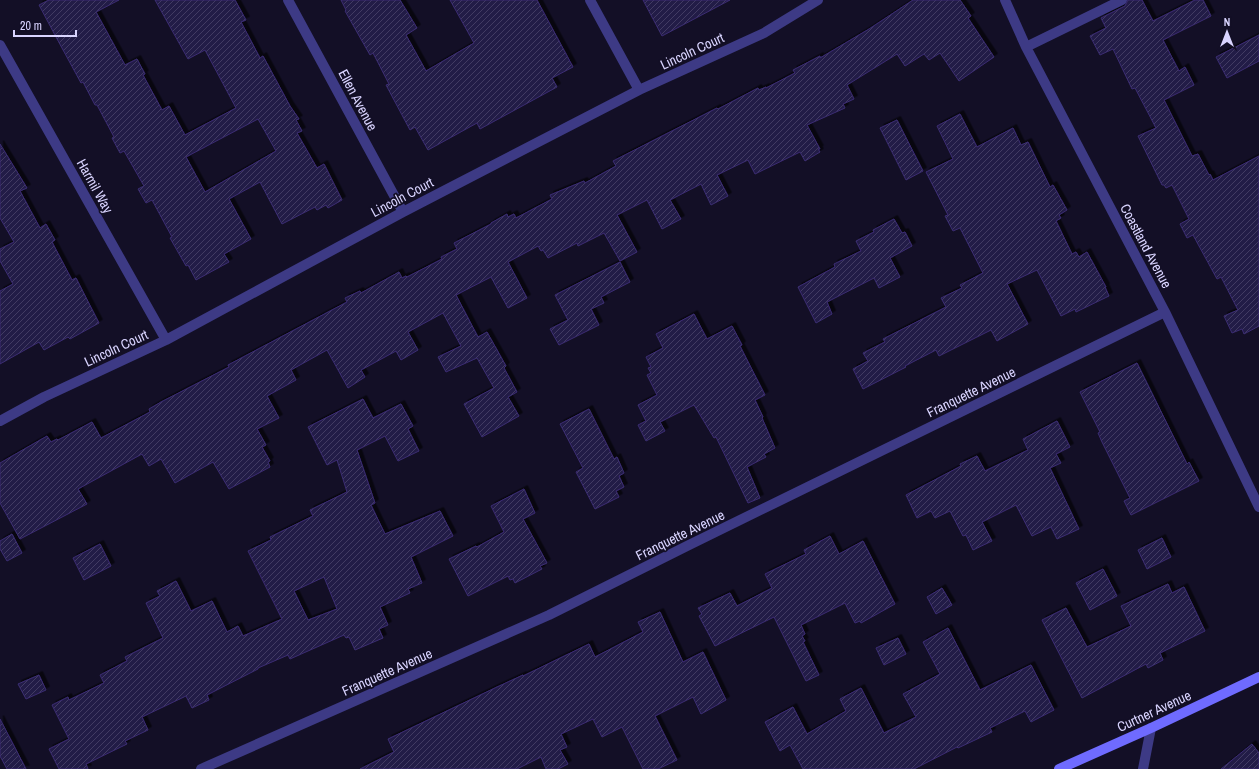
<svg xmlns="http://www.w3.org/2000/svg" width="1259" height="769" font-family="'Archivo Narrow',sans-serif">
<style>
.building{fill:url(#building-hatch);stroke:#3b2d73;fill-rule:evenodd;filter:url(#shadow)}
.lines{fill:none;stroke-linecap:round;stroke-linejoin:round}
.minor{stroke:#3d3a85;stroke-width:10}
.secondary{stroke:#6f6bff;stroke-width:10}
.labels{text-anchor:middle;stroke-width:3.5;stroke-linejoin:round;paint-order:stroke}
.street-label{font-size:14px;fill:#d9d4ff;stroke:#130f26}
</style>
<defs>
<pattern id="building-hatch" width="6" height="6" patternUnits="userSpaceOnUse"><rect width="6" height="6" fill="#241b47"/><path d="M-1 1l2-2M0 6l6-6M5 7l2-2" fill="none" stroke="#433b63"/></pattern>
<filter id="shadow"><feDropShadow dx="3.5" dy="-3.5" stdDeviation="0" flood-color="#0009"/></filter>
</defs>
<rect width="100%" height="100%" fill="#130f26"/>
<!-- building -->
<path class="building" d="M49 0H119L96 12 125 65 137 59 145 74 143 75 162 110 169 106 185 135 236 108 205 50 188 59 155 0H235L246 20 241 22 260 58 263 56 290 106 299 119 296 120 302 131 297 133 317 168 324 164 342 200 328 208 326 205 317 210 315 207 282 224 260 182 229 199 251 239 224 254 229 262 196 280 188 265 186 266 170 238 172 237 152 200 146 203 138 189 144 186 124 151 120 153 112 138 114 137 97 105H95L83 82 81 83 56 37 39 5ZM258 119 276 151 205 192 186 157Z
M341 0H400L417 28 406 35 426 71 474 43 450 0H537L573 67 552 78 557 87 480 129 477 123 428 150 415 127 410 130 386 85 389 84 373 53 370 55 345 11 346 10Z
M643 0H730L662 36Z
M913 0H960L971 16 968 18 994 57 959 81 940 53 929 60 924 54 905 66 897 54 847 85 854 99 843 104 845 108 807 125 820 149H818L820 152 805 161 800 152 755 174 748 160 717 175 728 196 711 205 701 184 670 200 681 219 662 229 647 200 617 215 637 252 620 261 604 233 578 246 577 243 548 258 543 250 541 251 538 246 508 262 527 298 508 308 491 277 456 295 478 337 487 332 506 366 504 368 517 392 508 397 519 416 482 437 464 404 494 388 477 358 446 372 438 357 461 346 443 313 408 332 418 350 401 360 396 351 361 370 365 377 348 388 327 350 291 370 296 380 267 396 279 418 257 429 266 445 262 447 270 461 268 462 270 467 229 489 213 462 175 483 161 459 149 466 142 454 78 489 87 504 20 539 0 503V463L47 436 51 442 57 439 58 440 92 422 101 438 150 412 149 409 161 402 229 367 228 365 347 302 345 298 360 291 361 293 399 272 402 278 406 276 407 277 442 259 441 257 457 249 454 243 491 224V223L507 214 508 217 514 214 516 218 552 199 550 195 584 181 585 183 616 166 613 161 717 108 718 109 758 88 759 90 766 87V88L795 73 793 70 820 56V58L869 29Z
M1128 0H1142L1153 21 1195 0H1203L1211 16 1163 40 1179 71 1185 67 1194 85 1164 100 1192 156 1198 154 1209 175 1210 174 1213 180 1259 156V326L1244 334 1242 329 1232 333 1224 316 1238 310 1221 277 1217 279 1193 235 1187 238 1180 224 1189 219 1172 185 1166 188 1164 185H1162L1138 136 1156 128 1135 88 1132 89 1113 49 1100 55 1090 36 1106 28 1101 18 1125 6Z
M1259 35V61L1227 78 1216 57Z
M960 114 977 147 1013 128 1021 145 1028 142 1050 187 1053 185 1067 210 1059 215 1061 218 1056 221 1072 254 1076 252 1079 257 1087 252 1106 287H1105L1109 296 1076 312 1075 309 1061 316 1037 270 1007 284 1028 324 997 341 991 330 939 356 936 350 905 366 906 367 863 389 853 369 868 361 863 353 885 342 883 339 946 307 941 298 962 288 960 285 983 273 960 228 953 231 945 216 948 215 926 172 953 159 937 126Z
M897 120 923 171 906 180 880 128Z
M0 144 27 188 20 191 40 228 46 224 55 240 52 242 72 280 76 278 99 323 70 339 68 337 44 350 39 342 0 364V291L13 284 0 261V249L14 242 0 218Z
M894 219 902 233 905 232 912 246 890 258 900 277 879 288 874 278 827 302 832 314 816 323 798 287 835 267 834 264 861 251 856 241 874 232 873 230Z
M620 262 630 282 601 297 604 303 591 309 599 325 559 345 550 329 568 320 555 295Z
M694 314 707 339 732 326 742 345 740 346 765 395 755 400 763 417 762 418 775 448 764 454 766 457 747 467 760 498 748 503 716 437 714 438 694 405 660 422 665 431 646 441 638 425 646 421 638 405 657 395 647 375 651 373 648 368 651 367 646 357 663 348 656 334Z
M1137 363 1187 464 1189 462 1199 481 1131 515 1124 501 1130 498 1102 442 1098 433 1100 432 1080 392Z
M363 399 373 418 401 404 413 426 408 429 419 451 398 461 385 436 357 450 375 503 371 505 385 534 440 511 453 536 411 557 422 583 408 589 410 593 380 607 388 625 379 629 383 638 355 650 349 637 346 638 344 635 290 659 288 655 258 668V669L207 695 209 700 192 708 186 696 142 717 148 730 125 741 127 744 86 764 88 769H59L49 749 69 739 52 705 68 697 69 700 104 683 100 675 127 661 125 657 163 638 146 603 160 596 157 591 176 581 191 611 212 601 227 632 238 626 243 636 282 619 248 551 271 540 270 537 313 516 310 510 347 492 337 460 327 465 308 427ZM324 577 337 609 308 620 294 591Z
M589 409 614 459 617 457 624 473 619 476 624 487 616 491 619 497 595 509 576 472 583 468 560 424Z
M1057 421 1070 447 1056 454 1061 463 1050 468 1079 529 1057 539 1051 527 1032 536 1016 505 982 522 992 541 973 550 966 535 963 536 950 511 935 518 931 511 917 518 906 495 961 466 960 464 977 456 985 471 1028 450 1023 439Z
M524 489 535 513 523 519 547 563 540 566 542 569 515 583 513 579 510 580 508 576 468 596 449 559 476 546 477 547 504 532 491 506Z
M12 534 22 553 7 561 0 549V541Z
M830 536 839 554 863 541 895 604 861 623 860 621 855 623 845 603 801 625 805 634 802 636 805 641 803 642 819 675 806 681 774 617 715 646 699 616 702 614 698 608 730 593 737 606 772 588 765 574 806 554 804 550Z
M1162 538 1171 557 1147 569 1138 550Z
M100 544 111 566 84 580 73 558Z
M1103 569 1117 596 1090 610 1076 583Z
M1168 584 1172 593 1184 587 1205 631 1160 653 1163 660 1148 668 1146 664 1082 698 1042 620 1066 608 1087 647 1131 626 1121 606Z
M942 588 952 605 936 614 927 597Z
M660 612 683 662 703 652 726 700 701 714 693 697 655 716 677 760 658 769H643L622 727 602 737 593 719 561 734 567 747 560 750 568 764 558 769H546L541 757 517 769H360L394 752 388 739 497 687 523 675V676L589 644 595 657 643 632 638 622Z
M948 628 980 690 1031 665 1054 710 1031 722 1025 711 990 728 992 732 958 748 957 747 914 769H803L790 745 780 751 765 722 793 707 807 734 846 711 840 699 861 688 884 733 916 717 903 694 940 674 923 642Z
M898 638 906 654 884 665 876 648Z
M39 675 46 690 26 699 18 684Z
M0 719 26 769H7L0 756Z
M1252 744 1259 753V769H1221Z"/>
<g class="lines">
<!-- minor -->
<path class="minor" d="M288 0 403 212
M590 0 639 90
M1005 0 1026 47 1165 312 1259 507
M0 45 166 340
M1026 47 1122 0
M0 421 44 397 166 340 403 212 639 90 764 33 818 0
M201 769 549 615 689 545 1165 312
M1143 769 1151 728"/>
<!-- secondary -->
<path class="secondary" d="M1059 769 1151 728 1259 677"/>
</g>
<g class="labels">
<!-- street labels -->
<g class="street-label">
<text transform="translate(692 51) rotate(-25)" y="5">Lincoln Court</text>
<text transform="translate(358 100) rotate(62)" y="5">Ellen Avenue</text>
<text transform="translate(95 186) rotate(61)" y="5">Harmil Way</text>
<text transform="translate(402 197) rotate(-28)" y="5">Lincoln Court</text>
<text transform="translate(1146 246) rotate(62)" y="5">Coastland Avenue</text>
<text transform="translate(116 348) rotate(-25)" y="5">Lincoln Court</text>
<text transform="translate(971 392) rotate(-26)" y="5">Franquette Avenue</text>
<text transform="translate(680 535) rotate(-26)" y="5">Franquette Avenue</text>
<text transform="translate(387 672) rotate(-24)" y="5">Franquette Avenue</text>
<text transform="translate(1154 711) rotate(-25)" y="5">Curtner Avenue</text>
</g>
</g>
<!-- north arrow -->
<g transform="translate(1227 32)" stroke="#130f26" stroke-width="3" paint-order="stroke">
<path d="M0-3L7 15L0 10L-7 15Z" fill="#d9d4ff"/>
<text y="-6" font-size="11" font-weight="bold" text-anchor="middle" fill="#d9d4ff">N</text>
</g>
<!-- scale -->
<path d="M14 30v6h62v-6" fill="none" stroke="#d9d4ff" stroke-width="2"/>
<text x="20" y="30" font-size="12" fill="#d9d4ff" stroke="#130f26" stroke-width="3" paint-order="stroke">20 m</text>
</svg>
